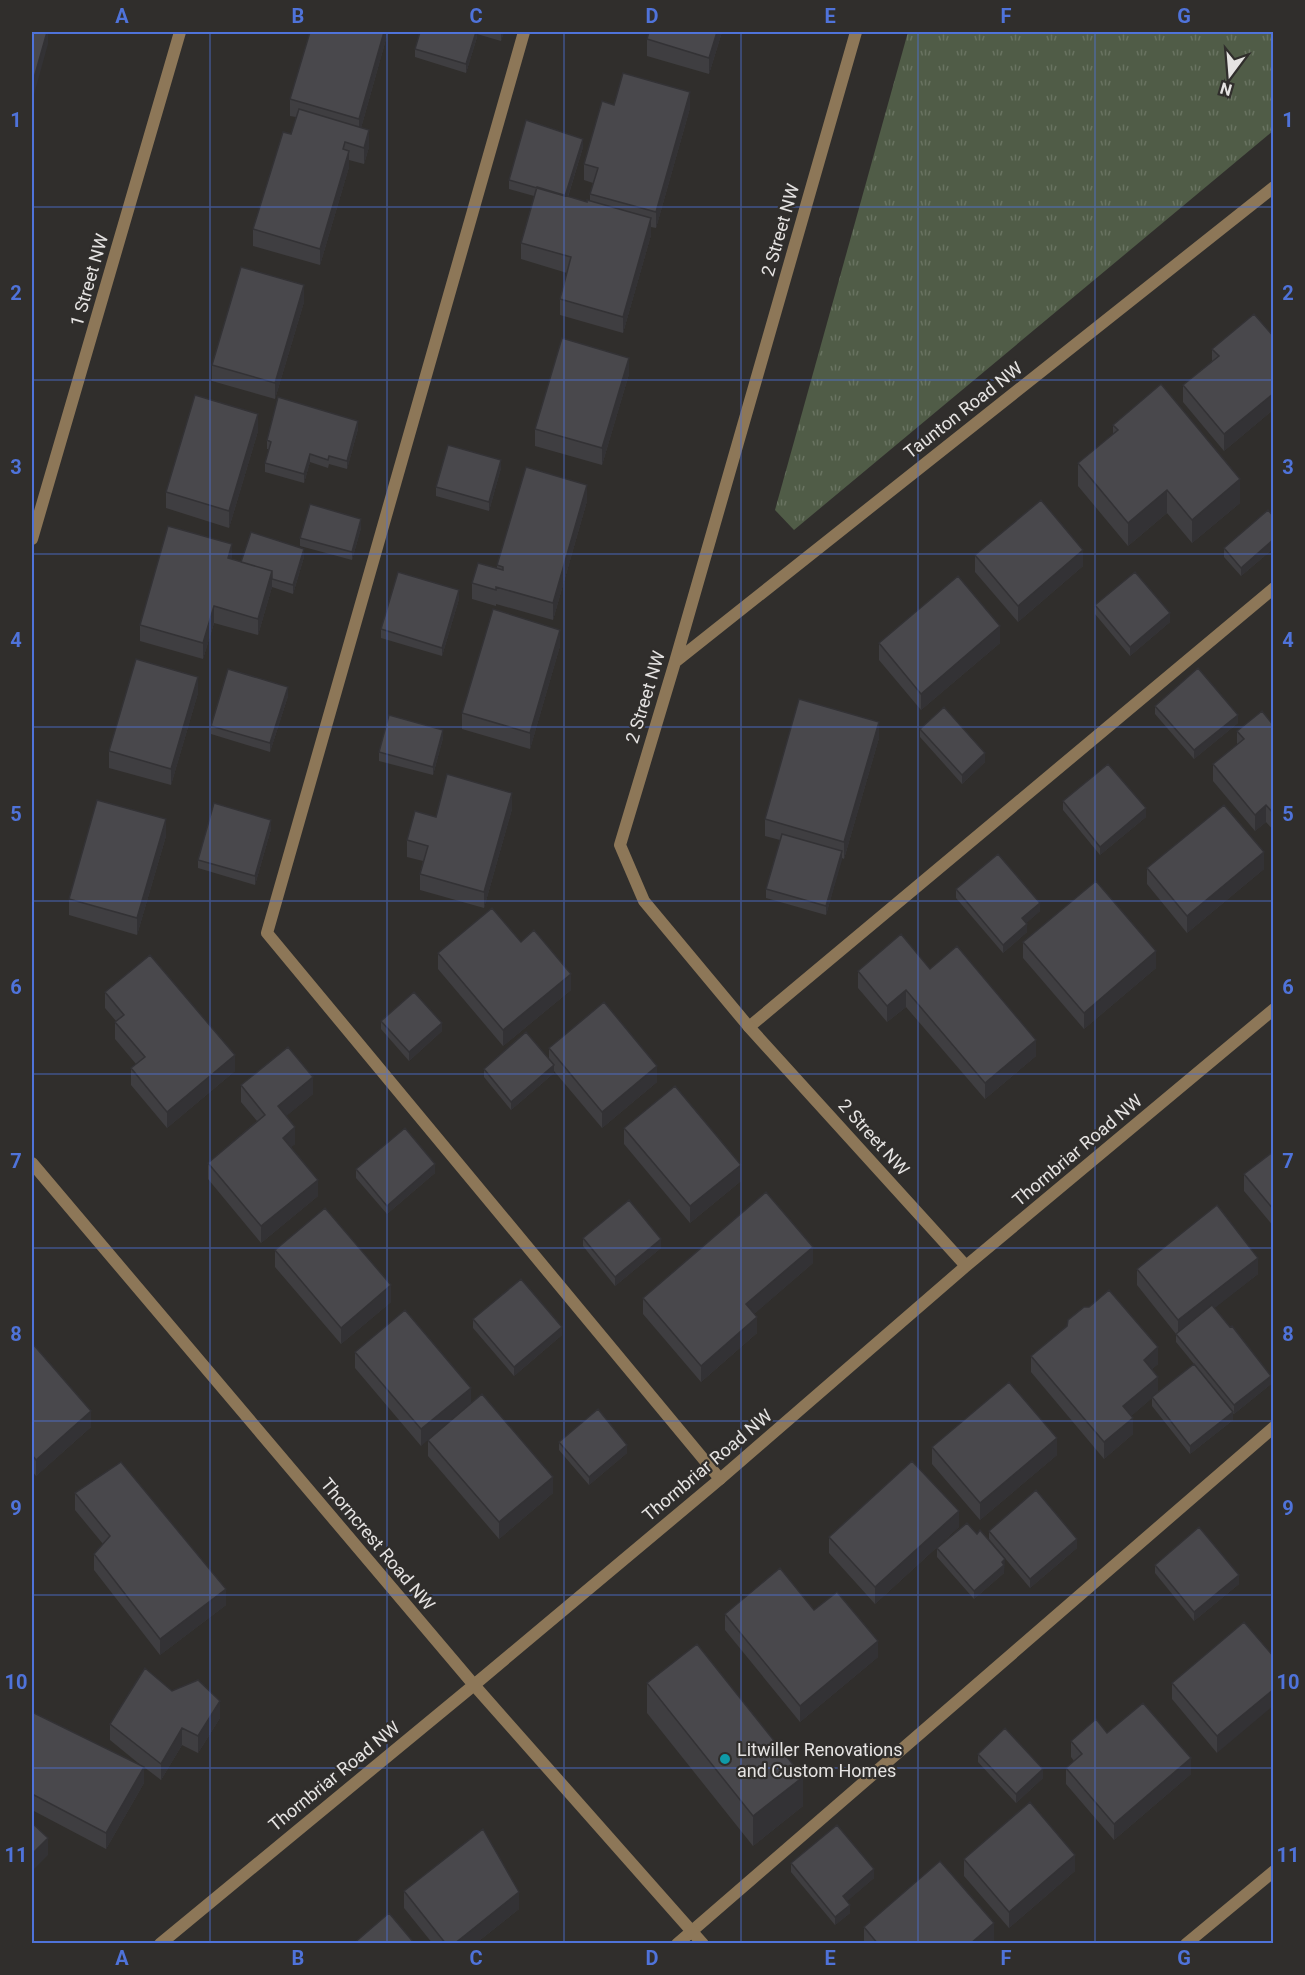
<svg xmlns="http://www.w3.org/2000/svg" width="1305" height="1975" font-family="Roboto,sans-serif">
  <defs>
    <pattern id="park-tufts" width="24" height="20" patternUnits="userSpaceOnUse" patternTransform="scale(1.5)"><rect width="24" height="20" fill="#505c47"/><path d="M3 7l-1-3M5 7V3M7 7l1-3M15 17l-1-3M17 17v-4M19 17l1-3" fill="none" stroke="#697361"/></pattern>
  </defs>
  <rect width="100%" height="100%" fill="#302e2c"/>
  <!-- park -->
  <path fill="url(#park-tufts)" d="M908 32H1273V131L794 530 775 510Z"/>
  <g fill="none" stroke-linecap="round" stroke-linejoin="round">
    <!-- service -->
    <path stroke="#8d7758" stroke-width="12" d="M524 32 267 933 720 1479
      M749 1027 1274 588
      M677 1944 1274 1427"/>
    <!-- minor -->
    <path stroke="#8d7758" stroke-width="12" d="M856 32 675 662 620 845 644 901 749 1027 966 1266
      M32 539 180 32
      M675 662 1274 187
      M32 1163 474 1685 703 1944
      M160 1944 474 1685 720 1479 966 1266 1274 1009
      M1186 1944 1274 1871"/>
  </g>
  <!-- wall -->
  <path fill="#3f3e41" d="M388 32 361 128 369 147 364 164 349 160V167L320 265 253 246V229L291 134 296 117 290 116V99Z
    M420 32H504L501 41 477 34V37L466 73 415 57V49Z
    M722 32 709 74 647 56V39Z
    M614 105 690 108 656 228 651 227V235L623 333 560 315V299L567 273 521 259V243L534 196 509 189V180L583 147 568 197 587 202 590 201V194L593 183 584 180V164Z
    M304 302 275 399 212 381V365Z
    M1274 337V409L1224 451 1183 402V385L1212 361V349Z
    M629 374 602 465 535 446V429Z
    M1113 425 1240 503 1192 543 1167 513 1128 546 1078 486V463L1113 435Z
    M358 429 347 469 329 464 328 468 310 462 304 483 265 472V463L269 449H267V440Z
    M258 431 229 528 166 508V492Z
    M501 468 489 511 436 496V487Z
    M587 501 553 620 496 604V606L472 599V583L497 568V565Z
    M1274 517V548L1241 576 1224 557V548Z
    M361 528 352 560 300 546V538Z
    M975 555 1083 566 1018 622 975 572Z
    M304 557 293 594 272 587 258 635 214 623 203 659 140 641V625L232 560 241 562Z
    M459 599 442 656 381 638V629Z
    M1095 605 1170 622 1130 656 1095 614Z
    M879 643H1000L921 710 879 660Z
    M560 646 530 749 462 729V713Z
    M198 693 171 785 109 768V751Z
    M288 696 270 752 211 734V726Z
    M1155 706 1238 723 1194 759 1155 714Z
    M1274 726V831L1266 822 1255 831 1213 781V764L1237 745V731Z
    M920 729 985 762 962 784 920 737Z
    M443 738 433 775 379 761V752Z
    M879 738 844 859 842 858 826 915 766 898V889L780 840 765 836V819Z
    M1063 801 1146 817 1100 855 1063 810Z
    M512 809 484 908 420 890V874L423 861 407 857V840L436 817Z
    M271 829 255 885 198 868V860Z
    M166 836 137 935 69 915V899Z
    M1147 868 1264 869 1187 933 1147 884Z
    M956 889 1040 911 1026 923 1027 932 1003 953 956 898Z
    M521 942 571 990 503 1046 438 969V953Z
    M1023 942 1156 968 1084 1029 1023 958Z
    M930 969 1036 1056 985 1099 906 1007 887 1022 858 988V971Z
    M105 992 235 1071 167 1128 131 1085V1068L136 1064 115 1039V1022L116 1021 105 1008Z
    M381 1021 442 1031 409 1061 381 1029Z
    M549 1048 657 1082 602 1128 554 1071V1073L511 1110 484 1077V1069L549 1059Z
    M241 1085 313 1094 286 1116 295 1144 291 1147 318 1196 261 1243 208 1179V1163L257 1121 241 1102Z
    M624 1128 741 1181 690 1223 624 1144Z
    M1274 1151V1227L1244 1191V1174Z
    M356 1169 435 1173 387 1214 356 1178Z
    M583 1238 661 1248 615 1286 583 1246Z
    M275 1250 391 1302 341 1344 275 1267Z
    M813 1263 754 1314 757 1333 701 1382 643 1314V1298Z
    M1137 1269 1258 1274 1214 1308 1271 1384 1234 1414 1233 1413V1420L1190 1454 1152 1406V1398L1131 1416 1133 1434 1104 1459 1031 1372V1356L1158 1364 1152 1369 1158 1392 1194 1364 1176 1342V1334L1137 1285Z
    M473 1319 562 1335 514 1376 473 1328Z
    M32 1343 91 1427 36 1476 32 1471Z
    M355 1352 471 1388 421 1446 355 1368Z
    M428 1440 553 1493 499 1539 428 1456Z
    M559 1442 627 1453 589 1485 559 1450Z
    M932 1447 1057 1455 980 1520 932 1464Z
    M75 1493 226 1605 160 1655 94 1570V1554L103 1544 75 1510Z
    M959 1527 875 1604 829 1553V1537Z
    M989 1531 1077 1548 1030 1588 989 1539Z
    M937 1548 1005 1568H1004V1573L974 1599 937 1557Z
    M1155 1565 1239 1584 1194 1621 1155 1573Z
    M725 1614 878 1657 800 1722 725 1630Z
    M1244 1622 1217 1753 1172 1699V1683Z
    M647 1683 803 1806 753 1846 647 1713Z
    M172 1691 220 1718 198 1753 182 1745 161 1780 144 1767V1783L106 1849 32 1810V1712L143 1767 110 1740V1724Z
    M1107 1733 1191 1774 1114 1840 1066 1784V1768L1074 1761 1071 1757V1741Z
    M978 1754 1043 1778 1016 1803 978 1762Z
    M964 1859 1075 1871 1009 1928 964 1876Z
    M791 1863 874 1878 847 1901 850 1913 835 1925 791 1872Z
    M404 1891 519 1909 475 1944H433L404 1908Z
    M864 1927 994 1940 989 1944H864Z"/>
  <!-- shaded-wall -->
  <path fill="#333235" d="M47 32H48V44L32 102V85Z
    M384 32H388L359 135V119Z
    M476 32H477V37L466 73V64Z
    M501 32H504L501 41Z
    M717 32H722L709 74V58Z
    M690 92V108L656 228V212Z
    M369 130V147L364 164V148Z
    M583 139V147L565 206V197Z
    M349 151V167L320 265V249Z
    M651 218V235L623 333V317Z
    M304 285V302L275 399V383Z
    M629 358V374L602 465V448Z
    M1274 393V409L1224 451V434Z
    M258 414V431L229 528V511Z
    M358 421V429L347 469V461Z
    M310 454V462L304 483V474Z
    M501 460V468L489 511V502Z
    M1240 479V503L1192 543V520Z
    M587 485V501L553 620V603Z
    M1167 490V513L1128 546V523Z
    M361 519V528L352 560V552Z
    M1274 539V548L1241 576V568Z
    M232 544V560L228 558Z
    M304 549V557L293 594V585Z
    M1083 550V566L1018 622V606Z
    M272 571V587L258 635V619Z
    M459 590V599L442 656V648Z
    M214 606V623L203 659V643Z
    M1170 613V622L1130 656V647Z
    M1000 626V643L921 710V694Z
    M560 630V646L530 749V733Z
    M198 677V693L171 785V769Z
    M288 687V696L270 752V743Z
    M1238 715V723L1194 759V750Z
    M879 722V738L844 859V842Z
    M443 730V738L433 775V767Z
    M985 753V762L962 784V775Z
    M512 793V809L484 908V892Z
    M1266 805V822L1255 831V815Z
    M1146 808V817L1100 855V847Z
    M166 819V836L137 935V918Z
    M271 820V829L255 885V876Z
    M842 851V860L826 915V906Z
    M1264 852V869L1187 933V916Z
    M1040 903V911L1022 927V918Z
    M1027 924V932L1003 953V945Z
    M1156 951V968L1084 1029V1013Z
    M571 974V990L503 1046V1030Z
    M906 990V1007L887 1022V1006Z
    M442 1023V1031L409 1061V1052Z
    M1036 1040V1056L985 1099V1083Z
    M235 1055V1071L167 1128V1112Z
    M554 1065V1073L511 1110V1102Z
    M657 1066V1082L602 1128V1112Z
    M313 1077V1094L278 1123V1106Z
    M295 1127V1144L283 1154V1138Z
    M435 1164V1173L387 1214V1206Z
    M741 1165V1181L690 1223V1206Z
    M318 1180V1196L261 1243V1226Z
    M661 1239V1248L615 1286V1277Z
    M813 1247V1263L746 1321V1304Z
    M1258 1258V1274L1178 1337V1320Z
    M391 1285V1302L341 1344V1328Z
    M757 1317V1333L701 1382V1366Z
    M562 1327V1335L514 1376V1367Z
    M1158 1347V1364L1144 1376V1360Z
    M1271 1376V1384L1234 1414V1405Z
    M1158 1377V1393L1123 1423V1406Z
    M471 1388V1404L421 1446V1429Z
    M91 1411V1427L36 1476V1460Z
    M1233 1412V1420L1190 1454V1446Z
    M1133 1418V1434L1104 1459V1442Z
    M1057 1438V1455L980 1520V1503Z
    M627 1445V1453L589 1485V1477Z
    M553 1477V1493L499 1539V1522Z
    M959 1511V1527L875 1604V1587Z
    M1077 1539V1548L1030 1588V1579Z
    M1005 1559 1004 1573 974 1599V1591Z
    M1239 1575V1584L1194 1621V1612Z
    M226 1589V1605L160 1655V1639Z
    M878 1641V1657L800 1722V1706Z
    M1274 1689V1705L1217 1753V1736Z
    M220 1701V1718L198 1753V1736Z
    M182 1728V1745L161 1780V1764Z
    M1191 1758V1774L1114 1840V1824Z
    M144 1767V1783L106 1849V1833Z
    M1043 1769V1778L1016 1803V1794Z
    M803 1777V1806L753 1846V1816Z
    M48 1838V1855L32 1871V1854Z
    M1075 1855V1871L1009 1928V1912Z
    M874 1869V1878L843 1905V1896Z
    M519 1892V1909L475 1944H454Z
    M850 1905V1913L835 1925V1917Z
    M994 1923V1940L989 1944H970Z"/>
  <!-- building -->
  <path fill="#49484c" stroke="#333235" stroke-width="1.5" d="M32 32H47L32 85Z
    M310 32H384L359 119 290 99Z
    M420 32H476L466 64 415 49Z
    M649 32H717L709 58 647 39Z
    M623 73 690 92 656 212 590 194 598 168 584 164 602 101 614 105Z
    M299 109 369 130 364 148 345 142 343 149 349 151 320 249 253 229 283 132 291 134Z
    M526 120 583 139 565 196 509 180Z
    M537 187 587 202V200L651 218 623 317 560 299 571 257 521 243Z
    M241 267 304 285 275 383 212 365Z
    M1254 314 1274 337V393L1224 434 1183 385 1219 356 1212 349Z
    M562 338 629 358 602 448 535 429Z
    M1161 384 1240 479 1192 520 1167 490 1128 523 1078 463 1118 430 1113 425Z
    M195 395 258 414 229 511 166 492Z
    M278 397 358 421 347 461 329 456 328 460 310 454 304 474 265 463 271 442 267 440Z
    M448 445 501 460 489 502 436 487Z
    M526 467 587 485 553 603 496 587V590L472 583 478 563 503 570V567L497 565Z
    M1041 500 1083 550 1018 606 975 555Z
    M310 504 361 519 352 552 300 538Z
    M1268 510 1274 517V539L1241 568 1224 548Z
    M168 526 232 544 228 558 272 571 258 619 214 606 203 643 140 625Z
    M251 532 304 549 293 585 272 579V571L241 562Z
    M398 572 459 590 442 648 381 629Z
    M1135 572 1170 613 1130 647 1095 605Z
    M958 576 1000 626 921 694 879 643Z
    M493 609 560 630 530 733 462 713Z
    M136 659 198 677 171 769 109 751Z
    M1198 668 1238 715 1194 750 1155 706Z
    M228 669 288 687 270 743 211 726Z
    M799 699 879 722 844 842 765 819Z
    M944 707 985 753 962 775 920 729Z
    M1262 711 1274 726V814L1266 805 1255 815 1213 764 1244 739 1237 731Z
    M389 715 443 730 433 767 379 752Z
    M1108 764 1146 808 1100 847 1063 801Z
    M447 774 512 793 484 892 420 874 428 846 407 840 415 811 436 817Z
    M97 800 166 819 137 918 69 899Z
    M214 803 271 820 255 876 198 860Z
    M1224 805 1264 852 1187 916 1147 868Z
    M782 834 842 851 826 906 766 889Z
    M998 854 1040 903 1022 918 1027 924 1003 945 956 889Z
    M1096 881 1156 951 1084 1013 1023 942Z
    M492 908 521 942 534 930 571 974 503 1030 438 953Z
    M901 934 930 969 957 946 1036 1040 985 1083 906 990 887 1006 858 971Z
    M150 955 235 1055 167 1112 131 1068 145 1057 115 1022 124 1015 105 992Z
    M414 992 442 1023 409 1052 381 1021Z
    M604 1002 657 1066 602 1112 549 1048Z
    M526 1032 554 1065 511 1102 484 1069Z
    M288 1047 313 1077 278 1106 295 1127 283 1138 318 1180 261 1226 208 1163 265 1115 241 1085Z
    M675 1086 741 1165 690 1206 624 1128Z
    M405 1128 435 1164 387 1206 356 1169Z
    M1274 1151V1210L1244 1174Z
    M766 1192 813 1247 746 1304 757 1317 701 1366 643 1298Z
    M629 1200 661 1239 615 1277 583 1238Z
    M1217 1205 1258 1258 1178 1320 1137 1269Z
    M325 1208 391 1285 341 1328 275 1250Z
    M521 1279 562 1327 514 1367 473 1319Z
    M1109 1290 1158 1347 1144 1360 1158 1377 1123 1406 1133 1418 1104 1442 1031 1356 1067 1326 1068 1320 1084 1307H1089Z
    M1212 1305 1230 1327 1232 1326 1271 1376 1234 1405 1176 1334Z
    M405 1310 471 1388 421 1429 355 1352Z
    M32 1343 91 1411 36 1460 32 1455Z
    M1194 1364 1233 1412 1190 1446 1152 1397Z
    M1009 1382 1057 1438 980 1503 932 1447Z
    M482 1394 553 1477 499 1522 428 1440Z
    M598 1409 627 1445 589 1477 559 1442Z
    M912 1461 959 1511 875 1587 829 1537Z
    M121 1462 226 1589 160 1639 94 1554 110 1536 75 1493Z
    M1036 1490 1077 1539 1030 1579 989 1531Z
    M967 1523 977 1534 980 1530 1005 1559 1002 1562 1004 1565 974 1591 937 1548Z
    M1199 1527 1239 1575 1194 1612 1155 1565Z
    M780 1568 814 1610 837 1592 878 1641 800 1706 725 1614Z
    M1244 1622 1274 1657V1689L1217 1736 1172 1683Z
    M697 1644 803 1777 753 1816 647 1683Z
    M145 1668 172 1691 198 1680 220 1701 198 1736 182 1728 161 1764 110 1724Z
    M1143 1703 1191 1758 1114 1824 1066 1768 1082 1754 1071 1741 1096 1719 1107 1733Z
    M32 1712 144 1767 106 1833 32 1794Z
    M1005 1728 1043 1769 1016 1794 978 1754Z
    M1030 1802 1075 1855 1009 1912 964 1859Z
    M32 1823 48 1838 32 1854Z
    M837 1825 874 1869 843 1896 850 1905 835 1917 791 1863Z
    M483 1829 519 1892 454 1944H446L404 1891Z
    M940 1861 994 1923 970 1944H878L864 1927Z
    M389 1913 415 1944H353Z"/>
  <!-- grid -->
  <path fill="none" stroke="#4f73da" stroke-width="1.5" stroke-opacity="0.55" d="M210 32V1944M387 32V1944M564 32V1944M741 32V1944M918 32V1944M1095 32V1944M32 207H1274M32 380H1274M32 554H1274M32 727H1274M32 901H1274M32 1074H1274M32 1248H1274M32 1421H1274M32 1595H1274M32 1768H1274"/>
  <!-- markers -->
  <circle fill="#0f9aa8" stroke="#302e2c" stroke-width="2" cx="725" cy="1759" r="6"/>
  <g text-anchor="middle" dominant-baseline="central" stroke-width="4.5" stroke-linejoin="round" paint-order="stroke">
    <!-- street labels -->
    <g font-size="18" fill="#e5e3e2" stroke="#302e2c">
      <text transform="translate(780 230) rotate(-74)">2 Street NW</text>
      <text transform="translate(89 280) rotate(-74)">1 Street NW</text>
      <text transform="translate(963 410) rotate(-38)">Taunton Road NW</text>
      <text transform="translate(645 697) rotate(-73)">2 Street NW</text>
      <text transform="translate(874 1137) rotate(48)">2 Street NW</text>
      <text transform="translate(1077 1150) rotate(-40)">Thornbriar Road NW</text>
      <text transform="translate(707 1465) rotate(-40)">Thornbriar Road NW</text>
      <text transform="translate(378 1544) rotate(50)">Thorncrest Road NW</text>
      <text transform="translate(334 1776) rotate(-39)">Thornbriar Road NW</text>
    </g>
    <!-- poi labels -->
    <g font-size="18" fill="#e5e3e2" stroke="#302e2c" text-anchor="start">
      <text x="737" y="1749">Litwiller Renovations<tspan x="737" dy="21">and Custom Homes</tspan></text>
    </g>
  </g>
  <!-- border -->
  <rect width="1305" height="1975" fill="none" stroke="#302e2c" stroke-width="66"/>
  <!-- north arrow -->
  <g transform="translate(1230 75) rotate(196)" stroke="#302e2c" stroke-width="4.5" paint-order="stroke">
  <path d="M0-4.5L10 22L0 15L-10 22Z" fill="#e5e3e2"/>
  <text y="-9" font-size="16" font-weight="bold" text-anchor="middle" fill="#e5e3e2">N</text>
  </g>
  <rect x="33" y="33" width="1239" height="1909" fill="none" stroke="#4f73da" stroke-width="2"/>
  <g font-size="20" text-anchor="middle" font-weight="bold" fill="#4f73da">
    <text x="122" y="23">A</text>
    <text x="298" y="23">B</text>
    <text x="476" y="23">C</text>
    <text x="652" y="23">D</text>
    <text x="830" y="23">E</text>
    <text x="1006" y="23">F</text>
    <text x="1184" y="23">G</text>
    <text x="16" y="127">1</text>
    <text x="1288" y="127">1</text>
    <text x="16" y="300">2</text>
    <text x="1288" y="300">2</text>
    <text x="16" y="474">3</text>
    <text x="1288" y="474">3</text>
    <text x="16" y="647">4</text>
    <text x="1288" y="647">4</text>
    <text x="16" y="821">5</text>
    <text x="1288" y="821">5</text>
    <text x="16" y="994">6</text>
    <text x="1288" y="994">6</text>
    <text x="16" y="1168">7</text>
    <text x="1288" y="1168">7</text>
    <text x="16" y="1341">8</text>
    <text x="1288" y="1341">8</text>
    <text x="16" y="1515">9</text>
    <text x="1288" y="1515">9</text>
    <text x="16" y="1689">10</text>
    <text x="1288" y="1689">10</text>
    <text x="16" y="1862">11</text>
    <text x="1288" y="1862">11</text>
    <text x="122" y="1965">A</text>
    <text x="298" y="1965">B</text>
    <text x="476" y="1965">C</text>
    <text x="652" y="1965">D</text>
    <text x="830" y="1965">E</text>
    <text x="1006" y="1965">F</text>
    <text x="1184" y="1965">G</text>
  </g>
</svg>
